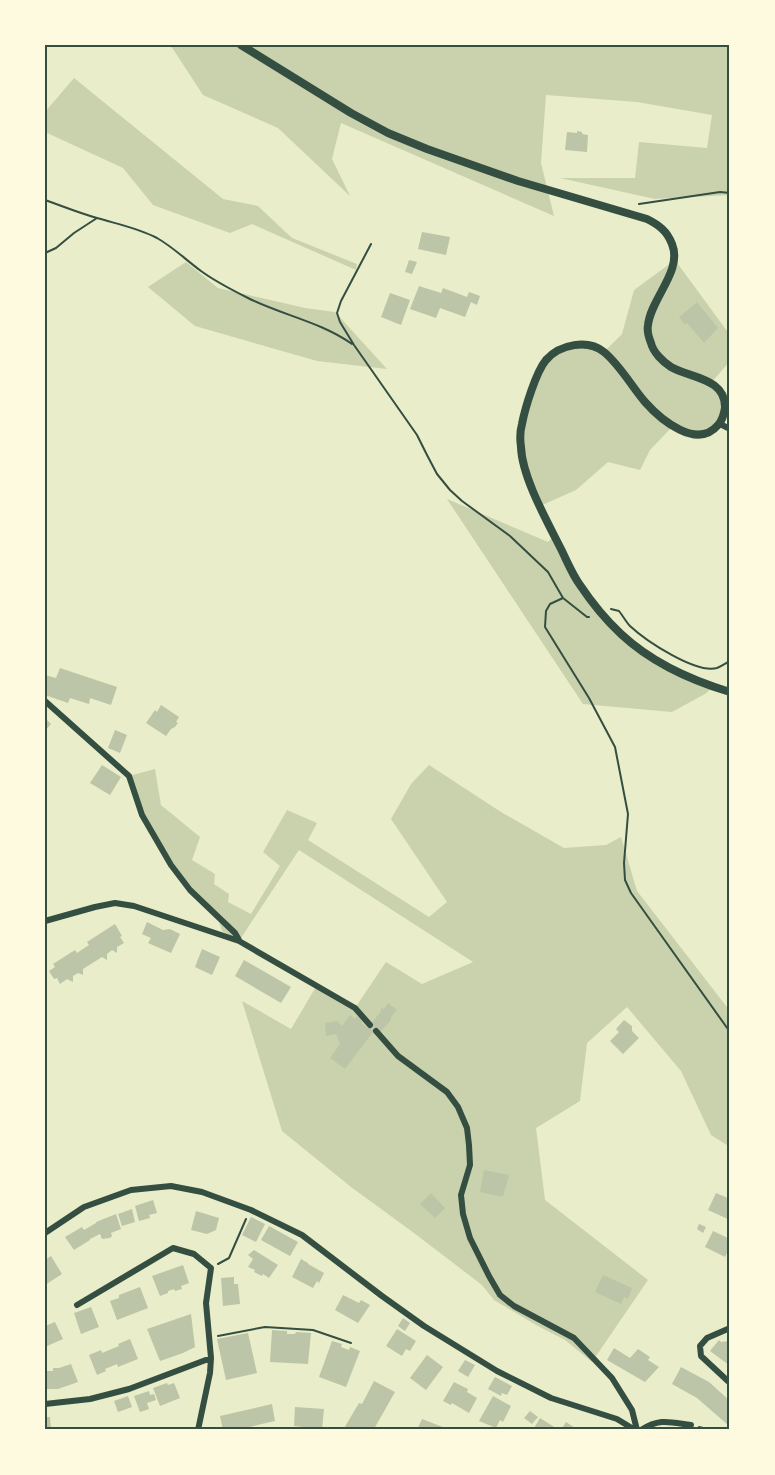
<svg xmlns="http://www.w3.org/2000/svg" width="775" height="1475" font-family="'Exo 2',sans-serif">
  <rect width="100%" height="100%" fill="#e9edc9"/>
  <!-- green -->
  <path fill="#cad2ad" d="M169 45H730V195L655 199 560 178H635L639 142 707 148 712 115 637 102 546 95 541 163 554 216 341 123 332 159 350 196 278 128 203 95 173 49Z
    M74 78 223 199 258 206 292 238 357 264 356 270 252 224 230 233 153 205 123 168 45 132V112Z
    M675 260 730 335V361L711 383 725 404 720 424 700 435 673 426 650 450 640 470 608 462 576 490 540 506 524 469 521 425 546 359 572 345 604 352 622 334 634 290Z
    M186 262 218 288 305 308 335 312 387 369 317 361 195 326 148 287Z
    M447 499 548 542 554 536 578 583 641 651 713 687 705 694 672 712 583 704Z
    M429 765 501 812 564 848 606 845 621 837 637 891 730 1011V1147L711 1135 681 1071 627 1007 587 1043 580 1101 536 1128 545 1200 648 1280 592 1362 565 1340 536 1325 494 1300 482 1285 414 1233 351 1187 282 1131 242 1001 291 1029 317 985 355 1008 386 962 422 984 473 962 299 850 239 941 222 931 217 915 190 890 142 815 129 776 155 769 161 805 200 837 192 860 215 874 214 884 229 894 228 902 251 914 280 866 263 852 287 810 317 823 308 840 429 917 447 902 391 819 411 784Z"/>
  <!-- building -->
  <path fill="#bcc5a7" d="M577 131 582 132V134L588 135 587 152 565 150 567 132 577 133Z
    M422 232 450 237 446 255 418 249Z
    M409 260 417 262 412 274 405 272Z
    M419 286 441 293 443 288 467 297 469 292 480 296 477 305 471 302 465 317 440 308 436 318 410 309Z
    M390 293 410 300 401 325 381 317Z
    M697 302 718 328 704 343 687 323 685 325 679 317Z
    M60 668 117 687 111 705 90 698 89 704 70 698 68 703 45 695V675L56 678Z
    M161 705 179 717 176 722 178 723 175 727 171 729 166 736 146 723 155 710 157 712Z
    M45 718 51 724 45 731Z
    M115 730 127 735 120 753 108 748Z
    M102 765 121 777 110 795 90 783Z
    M147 922 163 930 170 929 180 934 171 953 148 943 151 938 142 934Z
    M115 924 122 936 120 937 124 943 117 947V953L112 950 107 954V960L102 957 83 969V975L78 973 73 976V982L67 979 60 984 57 978 54 979 49 971 55 967 53 964 75 950 77 953 89 945 87 942Z
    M202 949 220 957 212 975 195 967Z
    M244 960 291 987 281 1003 235 976Z
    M388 1003 397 1010 391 1017V1020L381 1031 373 1032 345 1069 330 1058 340 1044 336 1034 326 1036 325 1023 337 1021 342 1026 350 1015 355 1019 357 1016 362 1021 361 1023 368 1028 381 1011V1008L384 1009Z
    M624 1020 632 1026V1031L639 1038 623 1054 610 1041 619 1032 616 1029Z
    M484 1170 509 1175 503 1197 480 1192Z
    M431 1193 445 1208 435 1218 420 1204Z
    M716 1193 730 1199V1220L708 1210Z
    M153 1200 157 1213 149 1215 150 1218 139 1221 135 1206Z
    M132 1209 135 1222 122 1226 118 1214Z
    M196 1211 219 1218 216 1230 207 1234 191 1230Z
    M116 1214 121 1229 111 1233 112 1236 110 1238 102 1239 100 1234 90 1239V1240L74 1250 65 1237 82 1227 84 1230 96 1223V1222Z
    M251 1217 265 1224 256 1242 242 1235Z
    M699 1224 706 1227 703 1233 697 1229Z
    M269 1226 298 1242 290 1256 261 1240Z
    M713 1231 730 1239V1247L725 1257 705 1247Z
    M254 1250 278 1265 269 1278 263 1274 262 1276 254 1272 255 1270 248 1267 253 1259 248 1255Z
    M51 1256 62 1274 45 1285V1260Z
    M301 1259 308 1263V1264L324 1273 319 1283 317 1281 313 1288 292 1277Z
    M183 1265 189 1283 181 1286 182 1289 175 1291 174 1289 168 1291V1293L160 1296 152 1276Z
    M603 1275 632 1288 628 1299 624 1297 621 1304 595 1292Z
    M234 1277V1284H238L240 1304 223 1306 221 1278Z
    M140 1287 148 1308 117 1320 110 1301 119 1298V1295Z
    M343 1295 359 1303 361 1300 370 1305 358 1323 335 1310Z
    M91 1307 99 1327 81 1334 74 1313Z
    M191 1314 195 1347 183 1353 160 1361 147 1329Z
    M403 1318 410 1323 405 1331 398 1326Z
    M55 1322 63 1339 45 1347V1331H46L45 1326Z
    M397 1329 416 1341 410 1351 406 1349 402 1356 386 1346Z
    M272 1330 287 1331V1334H295L296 1332 311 1333 308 1364 270 1362Z
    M248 1333 257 1373 226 1380 217 1339Z
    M130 1339 138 1359 118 1367 117 1364 105 1369 106 1371 97 1375 89 1355 101 1350 102 1353 119 1346 118 1344Z
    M719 1340 721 1342 730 1341 729 1365 710 1351Z
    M332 1341 342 1344 341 1347 349 1350 350 1347 360 1351 346 1387 319 1377Z
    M614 1348 630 1358 638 1349 650 1357 648 1360 659 1367 645 1382 607 1360Z
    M427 1355 443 1367 426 1390 410 1378Z
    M465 1360 475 1365 468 1377 458 1371Z
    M71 1364 78 1382 58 1389H45V1371H53V1368H59Z
    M681 1367 709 1382 730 1401V1424L728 1425 697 1398 672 1384Z
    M495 1377 512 1386 507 1395 502 1393 501 1396 488 1389Z
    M374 1381 395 1392 374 1429 371 1427 369 1430H343L359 1403 362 1404Z
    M454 1382 468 1389 467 1392 477 1398 469 1413 452 1403 451 1405 443 1401Z
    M167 1383 168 1385 174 1383 180 1398 160 1406 153 1388Z
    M149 1391 150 1395 154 1394 156 1400 147 1403 149 1409 140 1412 134 1396Z
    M128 1396 132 1407 118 1412 114 1401Z
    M493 1396 511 1406 503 1422 500 1420 496 1428 479 1421Z
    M272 1404 275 1421 236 1430H223L220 1416Z
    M295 1407 324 1409 322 1429 294 1426Z
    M530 1411 538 1417 532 1424 524 1418Z
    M45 1417H50L51 1430H45Z
    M540 1418 559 1430H533Z
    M422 1419 450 1430H417Z
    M566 1422 578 1430H561Z"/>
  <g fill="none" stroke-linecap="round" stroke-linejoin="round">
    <!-- path -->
    <path stroke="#344e41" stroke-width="2" d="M45 200C62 206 79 213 97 218 117 224 138 228 157 238 173 247 186 260 201 271 216 282 232 290 248 298 282 315 321 322 352 344
      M639 204 720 192 730 193
      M371 244 341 301 337 313 340 322 354 345 417 435 427 455 437 474 450 490 462 501 510 536 548 572 563 598 587 617H589
      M45 253 56 248 74 233 97 218
      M563 598 550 604 546 611 545 627 589 698 615 747 628 814 624 863 625 880 631 893 730 1032
      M611 609 619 611C623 616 626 622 630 626 646 641 696 674 717 668 722 666 726 663 730 661
      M218 1264 229 1258 246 1219
      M218 1336 265 1327 313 1330 351 1343
      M699 1427 711 1430"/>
    <!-- minor -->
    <path stroke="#344e41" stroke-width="6" d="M720 424 730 429
      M45 701 129 776 142 815 171 865 190 890 235 933 239 940
      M45 921 95 907 115 903 134 906 239 941 355 1008 370 1025
      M376 1031 398 1056 447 1092 458 1107 467 1128 469 1145 470 1165 461 1195 463 1214 470 1238 489 1276 500 1295 514 1306 574 1338 612 1378 632 1410 637 1430
      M45 1233 84 1207 131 1190 171 1186 202 1192 251 1210 302 1235 382 1296 424 1326 497 1371 551 1398 617 1419 635 1430
      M77 1305 173 1248 194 1254 211 1268 206 1303 211 1358 210 1373 198 1430
      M730 1328 707 1338 700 1346 701 1356 730 1383
      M45 1404 90 1399 129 1389 211 1358
      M641 1430C660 1418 669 1422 691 1425"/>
    <!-- tertiary -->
    <path stroke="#344e41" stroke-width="8" d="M241 45 351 113 388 133 427 149 518 181 647 219C659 225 667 231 672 244 683 271 651 298 648 325 647 330 649 338 651 343 653 352 663 362 671 367 690 378 726 378 725 408 724 414 722 421 718 425 697 450 661 420 645 402 632 387 620 365 604 352 588 339 560 344 546 360 536 372 525 408 522 424 520 431 520 440 521 447 522 477 547 521 561 549 567 561 572 574 580 585 592 603 606 620 621 634 652 663 690 680 730 692"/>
  </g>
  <!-- border -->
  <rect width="775" height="1475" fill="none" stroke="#fefae0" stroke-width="93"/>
  <rect x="46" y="46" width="682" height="1382" fill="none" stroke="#344e41" stroke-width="2"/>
</svg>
